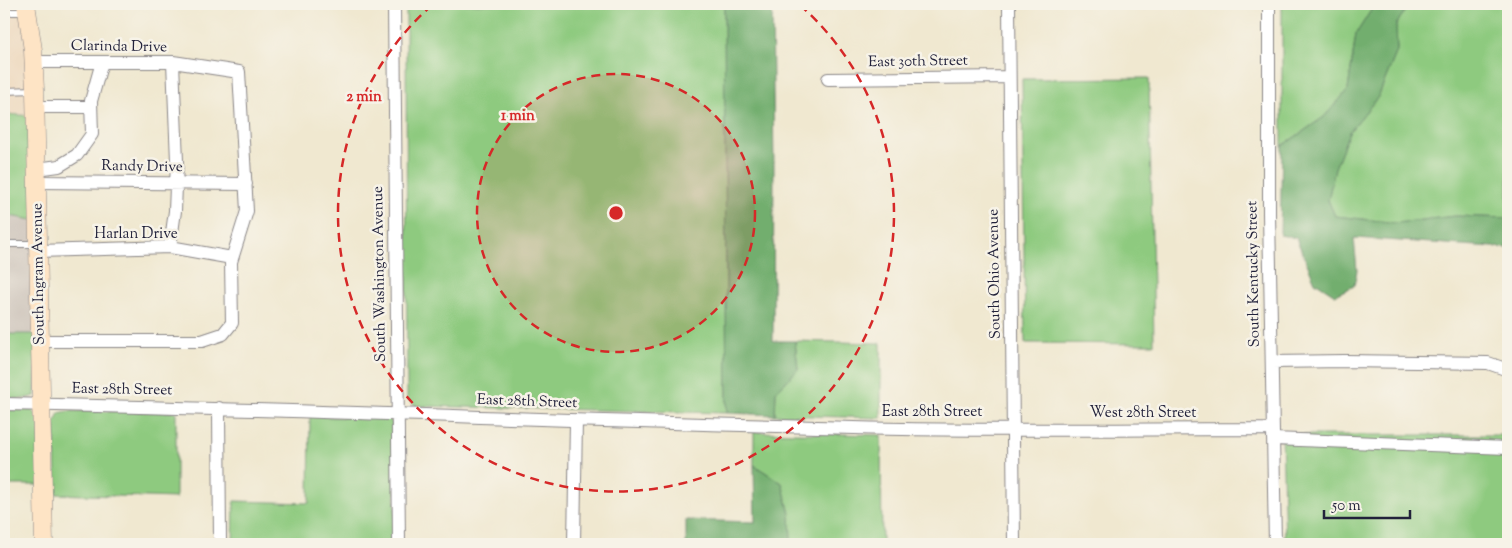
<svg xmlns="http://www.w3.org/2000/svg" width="1512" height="548" font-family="'Sorts Mill Goudy',serif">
  <rect width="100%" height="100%" fill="#f7f3e8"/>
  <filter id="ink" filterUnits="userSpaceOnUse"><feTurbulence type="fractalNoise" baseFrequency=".02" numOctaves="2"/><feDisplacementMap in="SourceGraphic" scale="10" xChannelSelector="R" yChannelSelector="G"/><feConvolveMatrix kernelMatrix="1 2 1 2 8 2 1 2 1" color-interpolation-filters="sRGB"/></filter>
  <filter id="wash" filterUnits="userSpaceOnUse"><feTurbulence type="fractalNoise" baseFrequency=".0096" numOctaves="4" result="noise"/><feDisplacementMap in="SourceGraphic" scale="20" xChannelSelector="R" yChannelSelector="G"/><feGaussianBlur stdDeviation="1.12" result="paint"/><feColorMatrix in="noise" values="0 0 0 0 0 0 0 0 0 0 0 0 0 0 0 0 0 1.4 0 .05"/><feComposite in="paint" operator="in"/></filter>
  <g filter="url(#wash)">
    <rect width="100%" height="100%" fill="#f0e8d0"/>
    <!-- built -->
    <path fill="#edd7bb" d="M4 4H23L35 116 4 113Z"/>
    <!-- industrial -->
    <path fill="#ccc2b9" d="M4 215 38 221 37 334H4Z"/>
    <!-- green -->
    <path fill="#8eca7f" stroke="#58765d" d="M406 4H724L727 413 416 406 407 399Z
      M1282 4H1375L1356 34 1348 90 1324 117 1282 146Z
      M1409 4H1508V218L1455 216 1397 223 1335 216 1328 200 1335 168 1349 132 1378 97 1397 51 1396 25Z
      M1149 78 1154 344 1025 343 1022 79Z
      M4 114 35 116 38 221 4 215Z
      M4 334H37L35 396 23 399 4 398Z
      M795 341 881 343V418L775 415 776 392 798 369Z
      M4 410H32L40 418V485H4Z
      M68 411 176 412V498L56 494 55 422 59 413Z
      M310 416 390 419 394 427 396 544H233L234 501 309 503Z
      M754 432 881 435 882 544H791L790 514 782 483 754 465Z
      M1282 435H1508V544H1285Z"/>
    <!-- forest -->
    <path fill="#72ae6e" stroke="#4a6854" d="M724 4H772L774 167 773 341H795L798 369 776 392 775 415 727 413Z
      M1375 4H1409L1396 25 1397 51 1378 97 1349 132 1335 168 1328 200 1335 216 1397 223 1455 216 1508 218V248L1354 238 1357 270 1354 286 1335 295 1315 282 1296 238 1280 235 1282 146 1324 117 1348 90 1356 34Z
      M754 465 782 483 790 514 791 544H686V520L755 522Z"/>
  </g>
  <g filter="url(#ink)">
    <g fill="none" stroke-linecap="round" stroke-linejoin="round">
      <defs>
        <path id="service" d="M4 12H25
          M4 91 34 90
          M4 244H38"/>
        <path id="minor" d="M394 4 399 544
          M1009 4 1014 544
          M1269 4V213L1275 544
          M34 62H173L239 72 247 211 231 262 232 323 223 334 202 341H40
          M828 79 1009 77
          M36 107H91
          M37 169 59 166 77 155 92 134 91 101 102 62
          M38 182 246 184
          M170 247 175 211 177 161 173 62
          M39 251 170 247 232 258
          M1272 362 1345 361 1488 363 1508 370
          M4 404C304 409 603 423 903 429 1026 431 1150 429 1273 429
          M219 408 220 544
          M1273 439 1508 448
          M574 544 576 420"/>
        <path id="secondary" d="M26 4 33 50 35 90 44 544"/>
      </defs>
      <!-- service casing -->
      <use href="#service" stroke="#898586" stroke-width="8"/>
      <!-- minor casing -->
      <use href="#minor" stroke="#898586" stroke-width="14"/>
      <!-- secondary casing -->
      <use href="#secondary" stroke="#898586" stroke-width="19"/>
      <!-- service -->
      <use href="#service" stroke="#fff" stroke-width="6"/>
      <!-- minor -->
      <use href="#minor" stroke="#fff" stroke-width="12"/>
      <!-- secondary -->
      <use href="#secondary" stroke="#fee4c5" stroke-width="18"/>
    </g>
  </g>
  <!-- distance rings -->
  <circle cx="616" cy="213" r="139" fill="#d62828" fill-opacity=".12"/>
  <g fill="none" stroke="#d62828" stroke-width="2.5" stroke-dasharray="9 6">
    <circle cx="616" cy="213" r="139"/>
    <path d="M800 5A278 278 0 1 1 432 5"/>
  </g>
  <g text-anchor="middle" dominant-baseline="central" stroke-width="5" stroke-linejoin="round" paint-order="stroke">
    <!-- street labels -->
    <g font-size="15" fill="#22223b" stroke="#f7f3e8">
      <text transform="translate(119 47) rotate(1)">Clarinda Drive</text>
      <text transform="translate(918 62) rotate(-1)">East 30th Street</text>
      <text transform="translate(142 167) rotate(1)">Randy Drive</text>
      <text x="136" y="234">Harlan Drive</text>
      <text transform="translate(39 274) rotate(-91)">South Ingram Avenue</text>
      <text transform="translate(380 274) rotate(-91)">South Washington Avenue</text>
      <text transform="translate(995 274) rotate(-91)">South Ohio Avenue</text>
      <text transform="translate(1254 274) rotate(-91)">South Kentucky Street</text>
      <text transform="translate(122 390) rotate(1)">East 28th Street</text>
      <text transform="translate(527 402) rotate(2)">East 28th Street</text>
      <text x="932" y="412">East 28th Street</text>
      <text x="1143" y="413">West 28th Street</text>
    </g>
  </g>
  <circle cx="616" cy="213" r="8" fill="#d62828" stroke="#f7f3e8" stroke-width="2.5"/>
  <g font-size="15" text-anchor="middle" font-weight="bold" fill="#d62828" stroke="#f7f3e8" stroke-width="5" stroke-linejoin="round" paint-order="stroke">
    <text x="364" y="101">2 min</text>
    <text x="518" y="120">1 min</text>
  </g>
  <!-- margin -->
  <rect width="1512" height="548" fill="none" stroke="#f7f3e8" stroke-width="20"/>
  <!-- scale -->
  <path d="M1324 510v8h86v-8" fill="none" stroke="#22223b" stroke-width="2.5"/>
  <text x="1332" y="510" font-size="15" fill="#22223b" stroke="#f7f3e8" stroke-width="4" paint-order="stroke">50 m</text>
</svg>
